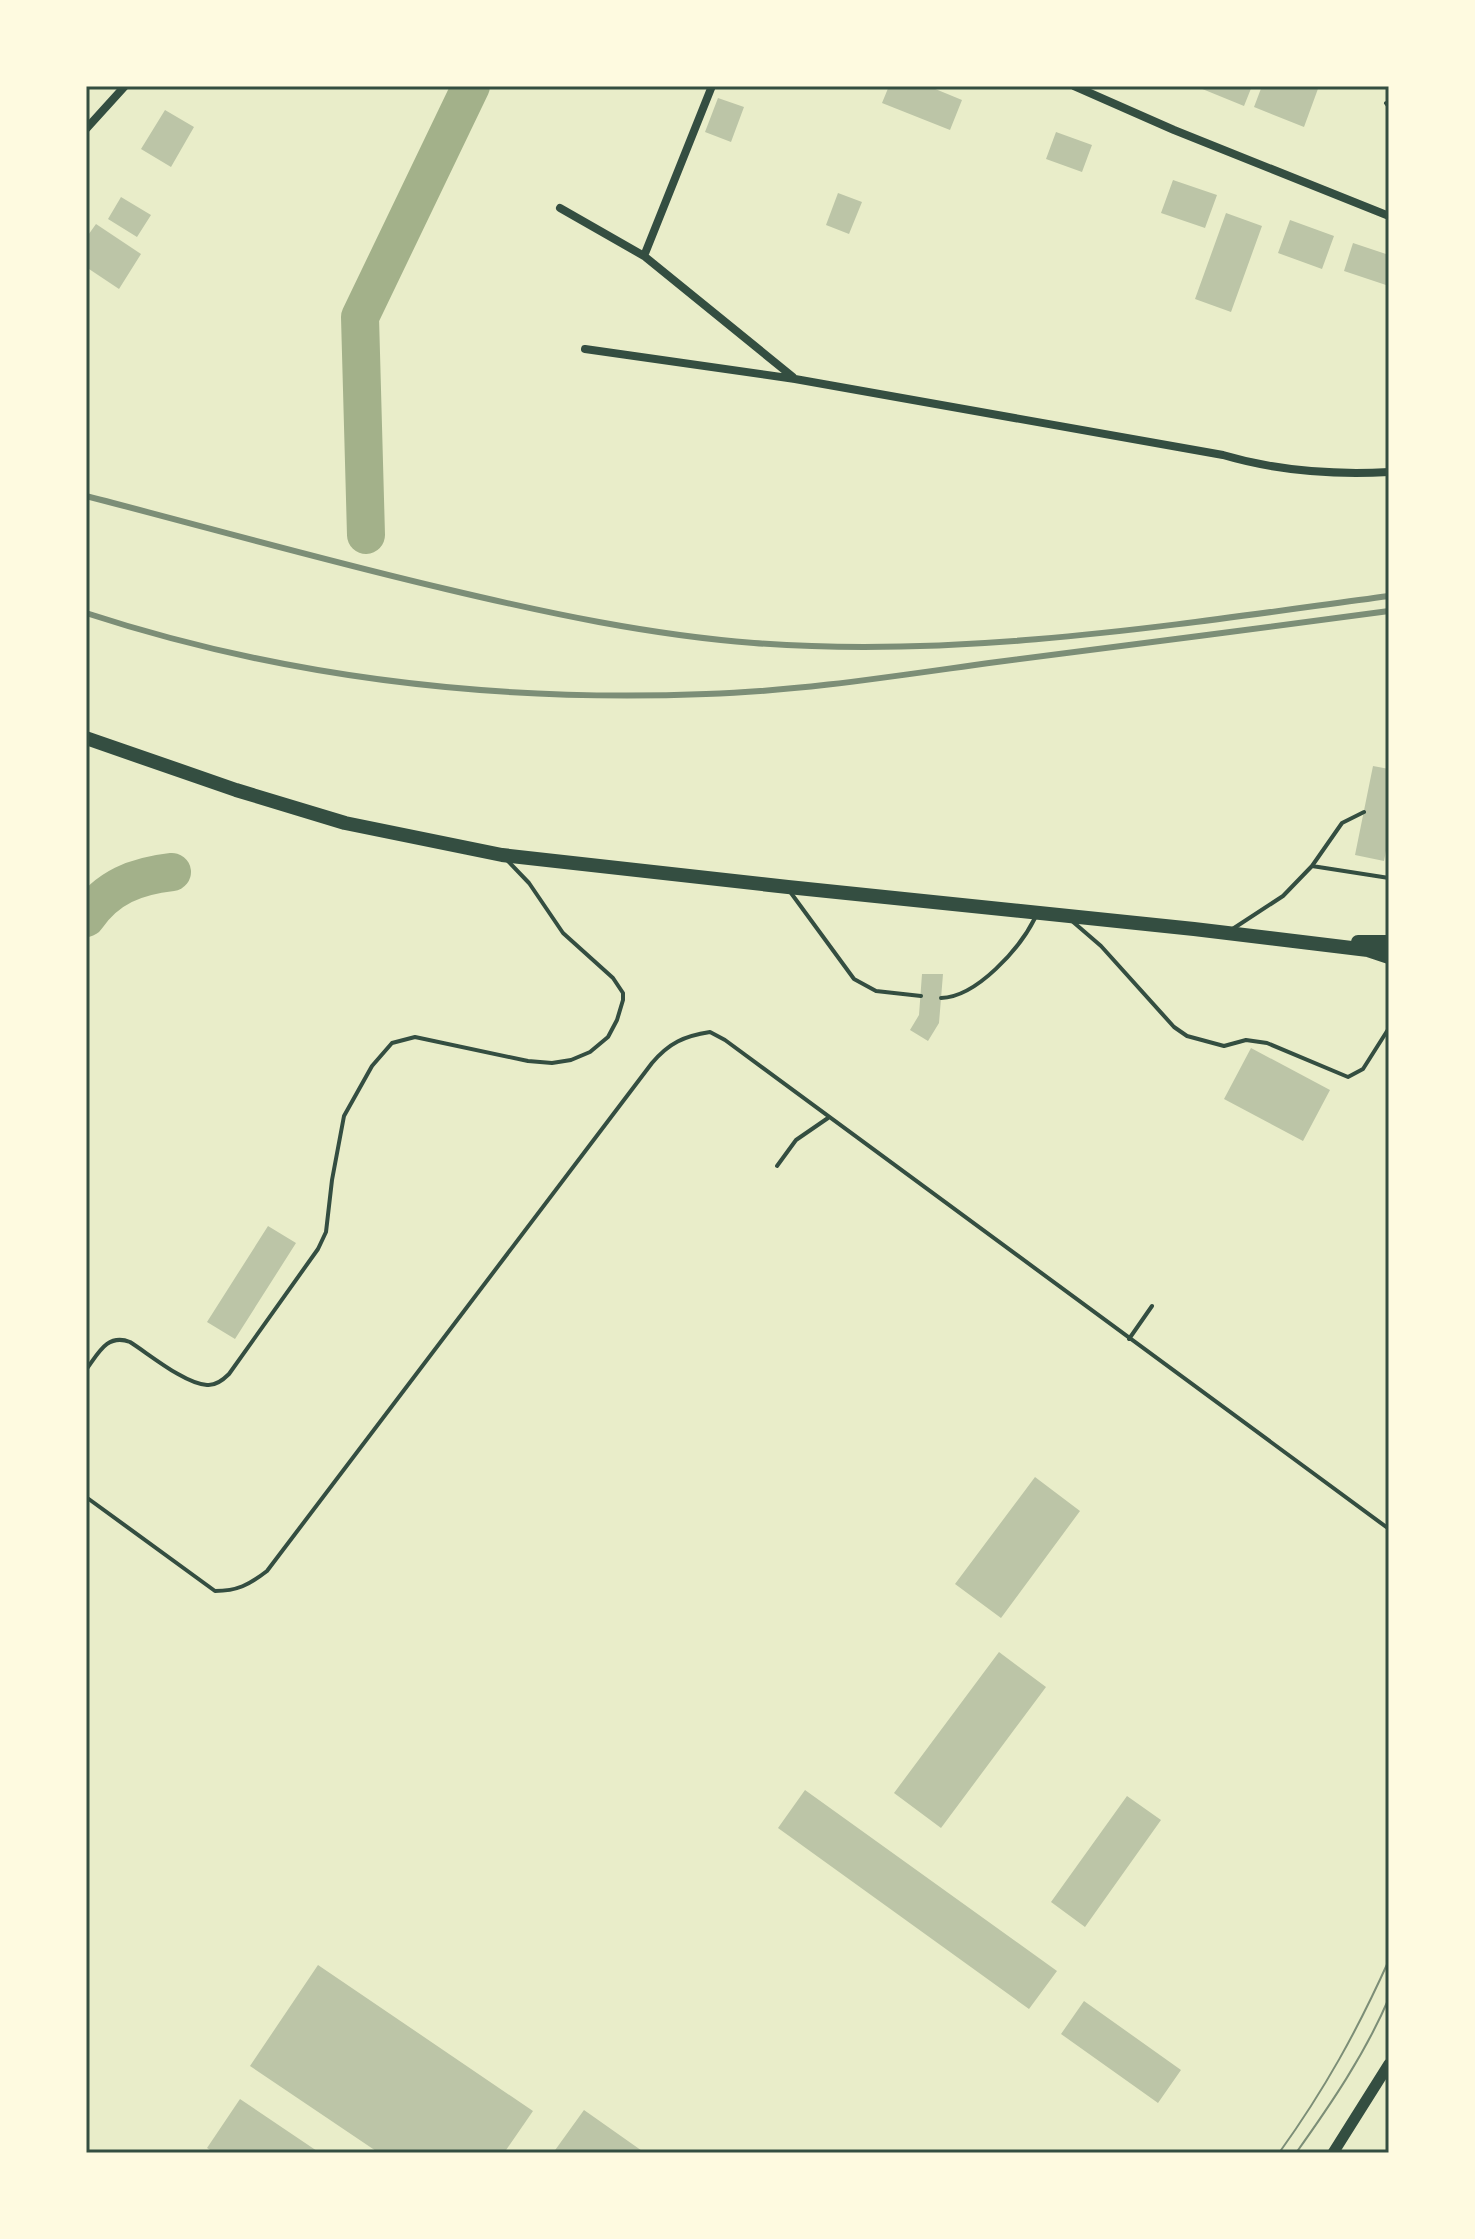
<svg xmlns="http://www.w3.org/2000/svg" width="1475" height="2239" font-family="'Fira Sans Condensed',sans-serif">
  <rect width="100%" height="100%" fill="#e9edc9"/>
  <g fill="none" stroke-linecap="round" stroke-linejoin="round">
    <!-- river -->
    <path stroke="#a3b18a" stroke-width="38" d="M366 535 360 317 471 86
      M86 918C107 887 136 876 172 872"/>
  </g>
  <!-- building -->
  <path fill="#bcc5a7" d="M889 86H928L962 100 950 130 882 103Z
    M1195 86H1252L1244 106Z
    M1262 86H1319L1304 127 1254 107Z
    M718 98 744 107 731 142 705 132Z
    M165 110 194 127 171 167 141 149Z
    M1056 132 1092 145 1082 172 1046 159Z
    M1173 180 1217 195 1205 228 1161 213Z
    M838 193 862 202 849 234 826 225Z
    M121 197 151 215 137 237 108 219Z
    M1226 213 1262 226 1231 312 1195 299Z
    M1290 220 1334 236 1322 269 1278 253Z
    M96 224 141 254 119 289 86 267V238Z
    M1353 243 1389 255V286L1344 271Z
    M1373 766 1389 769V835L1384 861 1355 855Z
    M922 974H943L939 1023 928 1041 910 1030 919 1015Z
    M1251 1048 1330 1090 1303 1141 1224 1099Z
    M268 1226 296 1243 235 1339 207 1322Z
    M1035 1477 1080 1511 1001 1618 955 1584Z
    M999 1652 1046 1687 941 1828 894 1793Z
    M805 1790 1057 1971 1029 2009 778 1828Z
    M1127 1796 1161 1820 1085 1927 1051 1902Z
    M318 1965 533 2111 504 2153H379L250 2066Z
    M1084 2001 1181 2070 1158 2103 1061 2034Z
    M240 2099 320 2153H215L207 2148Z
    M584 2110 645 2153H553Z"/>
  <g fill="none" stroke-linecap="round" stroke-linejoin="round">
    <!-- service -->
    <path stroke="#344e41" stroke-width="4" d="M1386 103 1389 107
      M1312 866 1342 823 1364 812
      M791 893 854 979 876 991 921 996
      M1072 921 1101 946 1174 1027 1187 1036 1224 1046 1246 1040 1267 1043 1348 1077 1363 1069 1389 1028
      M1231 930 1283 896 1312 866 1389 878
      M941 998C977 997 1020 948 1035 918
      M777 1166 796 1140 828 1118
      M1129 1339 1152 1306
      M86 1370C98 1354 107 1333 130 1342 149 1354 185 1384 207 1385 216 1386 223 1380 229 1374L318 1249 326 1232 332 1180 344 1116 372 1066 392 1043 415 1037 528 1061 552 1063 571 1060 590 1052 608 1037 617 1020 623 1000V993L613 978 563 933 529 883 506 859
      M86 1497 215 1591C237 1591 249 1585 267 1571L652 1063C669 1043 684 1036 710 1032L725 1040 1389 1529"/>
    <!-- minor -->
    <path stroke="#344e41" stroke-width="8" d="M712 86 644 256 793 377
      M1074 86 1174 130 1389 216
      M86 129 125 86
      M560 208 644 256
      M585 349 795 379 1223 455C1277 471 1332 475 1389 472"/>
    <!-- tertiary -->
    <path stroke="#344e41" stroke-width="11" d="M1333 2153 1389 2064"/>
    <!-- primary -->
    <path stroke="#344e41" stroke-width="14" d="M86 738 236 790 345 823 502 855 788 887 1194 929 1368 950 1389 957
      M1358 942H1389"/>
    <!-- tram -->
    <path stroke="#7c8e77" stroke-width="2" d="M1279 2153C1325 2089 1357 2031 1389 1960
      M1296 2153C1331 2104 1365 2054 1389 1998"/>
    <!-- rail -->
    <path stroke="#7c8e77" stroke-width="6" d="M86 496C206 527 326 561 446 589 547 613 650 635 754 643 966 659 1179 624 1389 596
      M86 613C285 678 497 702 706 694 800 691 895 676 989 663 1122 646 1256 629 1389 611"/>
  </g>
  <!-- border -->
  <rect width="1475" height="2239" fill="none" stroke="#fefae0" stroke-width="176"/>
  <rect x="88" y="88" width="1299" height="2063" fill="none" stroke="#344e41" stroke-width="3"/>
</svg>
